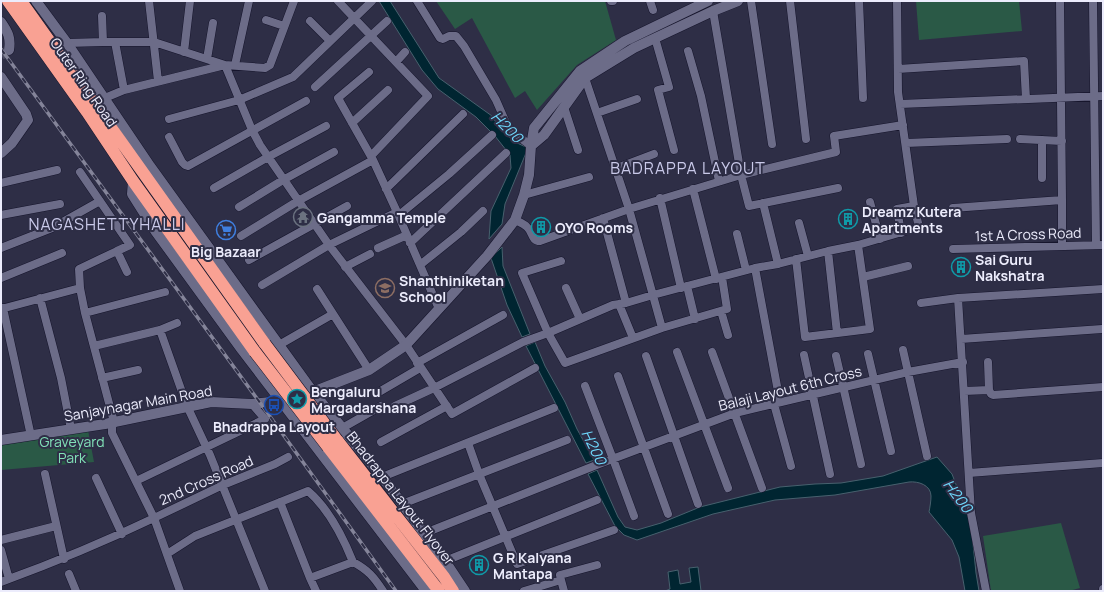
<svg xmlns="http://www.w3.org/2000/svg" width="1104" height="592" font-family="Manrope,sans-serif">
  <rect width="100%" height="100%" fill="#2e2e46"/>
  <!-- green -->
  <path fill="#2a5946" d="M436 1H593L594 2 605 1 616 40 577 65 537 110 525 91 515 98 472 18 455 29Z
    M916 1H1019L1022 31 919 40Z
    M88 430 94 462 1 470V445Z
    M1061 523 1080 588 1069 591H991L983 536Z"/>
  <!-- water -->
  <path fill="#002531" stroke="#47616e" d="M379 1H390L439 78 492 116 500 129 515 142 528 148 505 204 502 224 489 239 491 211 511 168 510 155 495 136 476 117 438 89 422 70Z
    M502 247 503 266 530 334 522 337 507 305 491 258Z
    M535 342 545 366 565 402 577 429 594 460 586 463 526 346Z
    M937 457 952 474 971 524 976 573 979 591H965L959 557 952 540 929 512C930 507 931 501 931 496 931 485 918 481 909 482L835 495 775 500 713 514 637 540 624 535 615 526 588 474 597 470 618 517 625 527 637 530 661 523 700 507 780 487 815 484 841 483 883 476Z
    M698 567 701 591H665L670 589 668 572 678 570 680 584 691 582 689 568Z"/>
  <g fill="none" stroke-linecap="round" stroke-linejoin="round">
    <!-- secondary-tunnel -->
    <path stroke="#4a4a61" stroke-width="10" stroke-dasharray="10 5" stroke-linecap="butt" d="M1 55 9 50"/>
    <defs>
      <path id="street" d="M149 1 158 81
        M338 1 428 96 371 156
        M417 1 440 38 443 39 449 36H456L464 46 496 100 507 125 513 132 531 146
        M611 1H613
        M650 1 653 10
        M751 1 772 144
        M790 1 806 139
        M859 1 863 98
        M1060 1 1062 200V246
        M1093 1 1096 245
        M713 11 741 175 749 206 838 188
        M102 16 103 42
        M266 20 284 26
        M310 21 330 41
        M655 38 669 87 658 90 674 150
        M115 42 124 90
        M67 43 103 42H154L225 65 265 68 270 65 294 1
        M688 51 701 96 719 181
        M184 52 190 1
        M207 59 213 23
        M396 62 405 52
        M235 65 249 1
        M898 69 1024 61 1026 99
        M369 72 338 98 373 160 397 212 439 309
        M585 78 629 209 741 175 836 152 834 136 903 125
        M315 87 387 21
        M100 100 124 90 225 65 252 130 260 145 329 245 406 345 452 414 535 368
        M900 104 1103 96
        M564 107 578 150
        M597 113 637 99
        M169 119 239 100 293 77 372 1
        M352 123 388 90
        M169 137 182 162 185 165 188 166 306 101
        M1020 139 1062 141
        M906 143 1007 139
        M617 168 654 154
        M80 172 130 245 117 251
        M1042 178V140
        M1 183 57 170
        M214 188 268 157 326 126
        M386 189 463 114
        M693 189 716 279
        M524 195 589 177
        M660 198 681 288
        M870 202 880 239
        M763 203 778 264
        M239 207 283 180 334 152
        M953 208 1062 200
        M1 215 60 204
        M399 215 449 174 492 135
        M603 218 626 303
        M515 220C519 222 524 224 527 227 533 232 531 241 540 241L629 209 662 328
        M799 223 808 256
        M901 233 897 209 914 206
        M737 234 746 270
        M241 236 298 201 373 160
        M410 243 506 153
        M1 248 52 228 100 201
        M378 248 407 235
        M953 249 1103 245
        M828 251 837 333
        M796 259 805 337 870 329 858 245
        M249 260 347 206
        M561 261 522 273 548 333 565 363 662 328 727 309 722 277
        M420 265 461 232 483 211
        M345 267 370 254
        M755 268 780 402
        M863 277 908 266
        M1 278 62 253
        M262 285 329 245 397 212
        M687 286 695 319
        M566 288 580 319
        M317 289 369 370
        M40 298 61 378 71 429
        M958 298 971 513 986 591
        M921 303 958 298 1103 289
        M619 304 633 338
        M3 308 31 436
        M1 309 80 288 79 269 117 251 127 272
        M721 311 728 335
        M85 313 165 292
        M160 330 187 406 210 455 265 591
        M961 339 1102 329
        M279 345 333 314
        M94 346 160 330 177 323
        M903 350 927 456
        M677 352 728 488
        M712 352 762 488
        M868 354 891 451
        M804 355 830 474
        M646 356 698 504
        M836 356 861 464
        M988 362 989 390
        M417 363 503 315
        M618 376 668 514
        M102 378 138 370
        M585 386 613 459 634 516
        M964 391 989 390 991 394 993 395 1103 387
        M379 392 420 368
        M774 404 791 466
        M395 406 434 388 523 342 548 333 613 305 626 303 653 295 755 268 778 264 828 251 858 245 919 227 914 206 898 92 897 1
        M337 431 381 406
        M381 442 447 406
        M468 443 479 474 517 564 614 530
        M969 473 1103 463
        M45 474 64 559
        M382 477 554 408
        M96 478 122 534
        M136 481 265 419 252 404
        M280 502 310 578 353 562
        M402 504 567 440
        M425 533 599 464 735 413 908 372 963 362
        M1 540 56 526
        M1 550 9 579
        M167 554 195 536 308 491C329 509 343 537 353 562 368 570 374 577 383 591
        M445 561 597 500
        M69 574 76 591
        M310 578 316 591
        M561 580 560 575 597 565
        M1 582C53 563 104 542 154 518L112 433V427L114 422 85 313 80 288
        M1103 589V590
        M180 591 154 518 223 485 275 464 288 457
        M524 591 561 580 564 591"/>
      <path id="secondary" d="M36 1 67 43 150 166 313 392 382 477 445 561 465 591
        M1 22C8 32 11 38 9 50
        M1 77 26 114 28 120 12 143 1 153
        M531 146 544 135 585 78 634 48 713 11 738 1
        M133 181 132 194 156 232 242 350 426 591
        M1 440 105 424 211 402 252 404 280 401 291 404 308 396 310 393 369 370 406 345 487 256 515 220 524 195 529 175 531 146 534 128 580 71 625 41 708 1"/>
      <path id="highway" d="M8 1 87 112 133 181 255 352
        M21 1 265 344
        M337 440 444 577 453 591
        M328 447 439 591"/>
    </defs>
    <!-- street casing -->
    <use href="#street" stroke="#16152c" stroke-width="9"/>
    <!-- secondary casing -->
    <use href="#secondary" stroke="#16152c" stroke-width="11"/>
    <!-- highway casing -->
    <use href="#highway" stroke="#16152c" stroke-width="13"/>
    <!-- street -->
    <use href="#street" stroke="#6c6c88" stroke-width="8"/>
    <!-- secondary -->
    <use href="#secondary" stroke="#6c6c88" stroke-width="10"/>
    <!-- highway -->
    <use href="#highway" stroke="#f9a193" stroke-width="12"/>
    <defs>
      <path id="rail" d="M1 49 261 404 396 591"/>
    </defs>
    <!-- rail casing -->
    <use href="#rail" stroke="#848499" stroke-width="3.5"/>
    <!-- rail -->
    <use href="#rail" stroke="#2e2e46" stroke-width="2" stroke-dasharray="6" stroke-linecap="butt"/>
    <defs>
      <path id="highway-bridge" d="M265 344 337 440
        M255 352 328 447"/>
    </defs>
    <!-- highway-bridge casing -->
    <use href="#highway-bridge" stroke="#16152c" stroke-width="13" stroke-linecap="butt"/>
    <!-- highway-bridge -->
    <use href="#highway-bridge" stroke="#f9a193" stroke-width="12"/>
  </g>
  <!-- icons -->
  <defs>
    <symbol id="temple-ring" viewBox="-11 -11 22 22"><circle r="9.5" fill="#2e2e46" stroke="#6b7280" stroke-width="1.5"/><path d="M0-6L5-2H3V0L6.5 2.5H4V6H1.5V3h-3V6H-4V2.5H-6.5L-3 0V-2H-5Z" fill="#6b7280"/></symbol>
    <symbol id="building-ring" viewBox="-11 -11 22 22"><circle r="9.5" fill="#2e2e46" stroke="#0f9aa8" stroke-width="1.5"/><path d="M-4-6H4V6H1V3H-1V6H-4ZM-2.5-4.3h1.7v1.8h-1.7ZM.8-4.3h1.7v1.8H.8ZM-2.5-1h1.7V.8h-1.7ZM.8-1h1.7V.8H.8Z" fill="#0f9aa8"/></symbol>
    <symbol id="supermarket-ring" viewBox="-11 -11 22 22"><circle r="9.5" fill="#2e2e46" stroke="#3f7fe0" stroke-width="1.5"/><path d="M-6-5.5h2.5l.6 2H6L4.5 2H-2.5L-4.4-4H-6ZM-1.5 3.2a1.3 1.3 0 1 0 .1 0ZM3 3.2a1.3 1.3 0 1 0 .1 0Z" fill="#3f7fe0"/></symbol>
    <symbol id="school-ring" viewBox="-11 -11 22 22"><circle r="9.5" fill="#2e2e46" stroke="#8d6e63" stroke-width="1.5"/><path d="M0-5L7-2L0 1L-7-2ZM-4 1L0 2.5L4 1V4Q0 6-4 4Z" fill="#8d6e63"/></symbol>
    <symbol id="sight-ring" viewBox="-11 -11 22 22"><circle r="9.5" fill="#2e2e46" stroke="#0f9aa8" stroke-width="1.5"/><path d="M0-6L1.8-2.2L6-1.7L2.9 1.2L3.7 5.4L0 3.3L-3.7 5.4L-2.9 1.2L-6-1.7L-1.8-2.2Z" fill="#0f9aa8"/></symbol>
    <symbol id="bus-ring" viewBox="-11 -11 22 22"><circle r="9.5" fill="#2e2e46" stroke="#1a4fb4" stroke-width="1.5"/><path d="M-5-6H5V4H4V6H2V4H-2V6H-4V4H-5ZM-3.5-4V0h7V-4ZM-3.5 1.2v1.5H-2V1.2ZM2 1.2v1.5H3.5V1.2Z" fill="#1a4fb4"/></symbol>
  </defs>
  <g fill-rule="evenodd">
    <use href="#temple-ring" x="292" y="206" width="22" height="22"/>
    <use href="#building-ring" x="837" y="208" width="22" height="22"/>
    <use href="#building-ring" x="530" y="216" width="22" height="22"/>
    <use href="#supermarket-ring" x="215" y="219" width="22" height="22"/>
    <use href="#building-ring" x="950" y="256" width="22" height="22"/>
    <use href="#school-ring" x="374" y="277" width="22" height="22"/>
    <use href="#sight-ring" x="286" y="388" width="22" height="22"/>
    <use href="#bus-ring" x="263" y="394" width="22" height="22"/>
    <use href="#building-ring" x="468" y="554" width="22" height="22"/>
  </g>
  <g text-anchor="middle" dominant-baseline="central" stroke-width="4" stroke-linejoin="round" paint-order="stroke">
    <!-- street labels -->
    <g font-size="14" fill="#ececfc" stroke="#2e2e46">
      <text transform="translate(84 82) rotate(55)">Outer Ring Road</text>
      <text transform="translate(1028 234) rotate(-2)">1st A Cross Road</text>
      <text transform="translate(790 388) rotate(-14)">Balaji Layout 6th Cross</text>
      <text transform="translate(138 403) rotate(-10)">Sanjaynagar Main Road</text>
      <text transform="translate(206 480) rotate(-24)">2nd Cross Road</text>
      <text transform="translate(401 498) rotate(52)">Bhadrappa Layout Flyover</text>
    </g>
    <!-- poi labels -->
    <g font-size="14" font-weight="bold" fill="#ececfc" stroke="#2e2e46" text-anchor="start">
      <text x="862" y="211">Dreamz Kutera<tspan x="862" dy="16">Apartments</tspan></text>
      <text x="317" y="217">Gangamma Temple</text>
      <text x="555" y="227">OYO Rooms</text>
      <text x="226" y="251" text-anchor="middle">Big Bazaar</text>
      <text x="975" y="259">Sai Guru<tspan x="975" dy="16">Nakshatra</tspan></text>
      <text x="399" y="280">Shanthiniketan<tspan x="399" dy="16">School</tspan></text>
      <text x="311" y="391">Bengaluru<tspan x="311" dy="16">Margadarshana</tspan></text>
      <text x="274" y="426" text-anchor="middle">Bhadrappa Layout</text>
      <text x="493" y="557">G R Kalyana<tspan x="493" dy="16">Mantapa</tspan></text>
    </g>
    <!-- park labels -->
    <g font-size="14" fill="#81e0b7" stroke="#2e2e46">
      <text x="72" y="441">Graveyard<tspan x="72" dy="16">Park</tspan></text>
    </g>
    <!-- water labels -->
    <g font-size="15" font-style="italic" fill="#6ed6fa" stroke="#2e2e46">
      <text transform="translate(507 127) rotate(45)">H200</text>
      <text transform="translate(594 447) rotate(64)">H200</text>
      <text transform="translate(958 496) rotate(53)">H200</text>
    </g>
    <!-- quarter labels -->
    <g font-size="16" letter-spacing="1" fill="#c9c9e9" stroke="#2e2e46">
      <text x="688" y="168">BADRAPPA LAYOUT</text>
      <text x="107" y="224">NAGASHETTYHALLI</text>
    </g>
  </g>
  <!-- border -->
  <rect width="1104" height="592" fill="none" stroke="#ececfc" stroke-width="4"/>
</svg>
